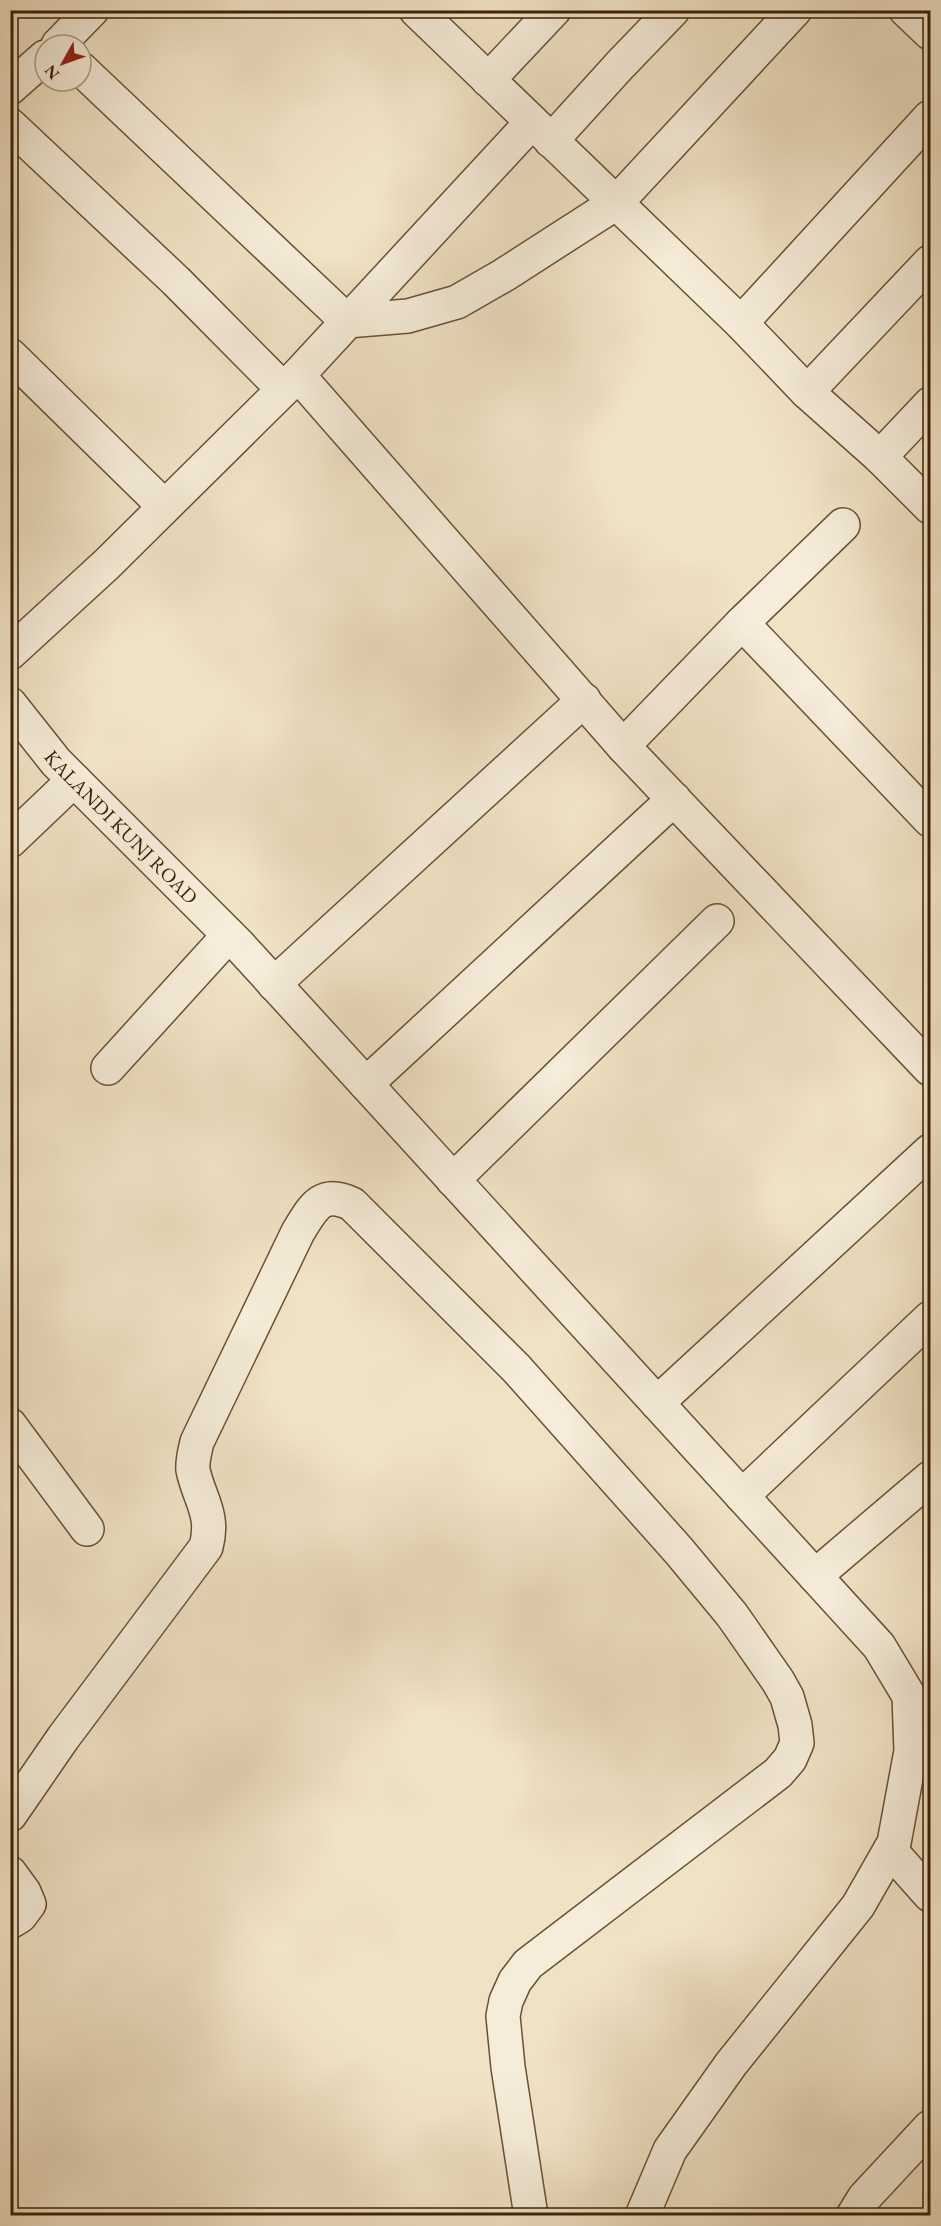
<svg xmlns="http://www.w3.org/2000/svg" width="941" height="2226" font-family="'EB Garamond',serif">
  <rect width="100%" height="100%" fill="#f0e2c5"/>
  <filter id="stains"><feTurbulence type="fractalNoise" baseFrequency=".00333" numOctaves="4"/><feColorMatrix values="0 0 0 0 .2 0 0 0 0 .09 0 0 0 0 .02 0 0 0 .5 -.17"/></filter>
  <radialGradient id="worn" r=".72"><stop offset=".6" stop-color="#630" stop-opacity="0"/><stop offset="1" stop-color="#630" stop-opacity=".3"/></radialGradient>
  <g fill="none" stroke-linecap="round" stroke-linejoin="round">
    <defs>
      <g id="minor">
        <path d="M416 10 741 323 807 392 880 457 930 507"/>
        <path d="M906 10 930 33"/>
        <path d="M58 45 92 10"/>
        <path d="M81 69 347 321 408 316 457 302 504 275 616 203 795 10"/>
        <path d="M488 80 554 10"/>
        <path d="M10 88 45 57"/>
        <path d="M10 125 176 281 283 389"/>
        <path d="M551 141 620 65 673 10"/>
        <path d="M741 323 930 117"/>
        <path d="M10 355 164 506"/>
        <path d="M298 375 623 746 930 1069"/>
        <path d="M807 392 930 262"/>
        <path d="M880 457 930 404"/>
        <path d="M742 623 930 820"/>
        <path d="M10 653 107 564 298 375 532 122"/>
        <path id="s1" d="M10 704 56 762 239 945 879 1646 909 1696 911 1751 894 1843 858 1906 731 2064 670 2150 642 2216"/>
        <path d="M623 746 742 623 843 525"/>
        <path d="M10 841 74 780"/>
        <path d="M274 984 584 700"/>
        <path d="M108 1068 229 935"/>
        <path d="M366 1084 674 799"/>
        <path d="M453 1180 717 921"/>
        <path d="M657 1403 930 1151"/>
        <path d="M10 1425 87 1529"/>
        <path d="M742 1496 930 1318"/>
        <path d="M815 1576 930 1478"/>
        <path d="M10 1815 63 1738 206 1547C215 1514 199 1499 193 1470 192 1461 195 1451 197 1442L298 1232C313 1208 321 1189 352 1204L516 1368 679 1551 732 1615 778 1681 787 1697 795 1725 797 1743 790 1759 778 1773 528 1964 515 1981 506 2001 503 2016 508 2067 531 2216"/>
        <path d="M890 1850 930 1895"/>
        <path d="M10 1873 24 1892 29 1904 20 1916 10 1922"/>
        <path d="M853 2216 864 2198 930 2127"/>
      </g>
    </defs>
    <!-- minor casing -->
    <use href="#minor" stroke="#6a5135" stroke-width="36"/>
    <!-- minor -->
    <use href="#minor" stroke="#f5ecd9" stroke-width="33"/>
  </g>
  <g text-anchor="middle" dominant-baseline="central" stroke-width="4.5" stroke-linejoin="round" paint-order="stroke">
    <!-- street labels -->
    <g font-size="20" fill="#3d2105" stroke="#f5ecd9">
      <text stroke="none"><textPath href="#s1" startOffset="166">KALANDI KUNJ ROAD</textPath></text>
    </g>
  </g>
  <!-- margin -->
  <rect width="941" height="2226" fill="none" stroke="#f0e2c5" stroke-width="36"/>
  <rect x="12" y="12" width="917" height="2202" fill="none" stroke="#3d2105" stroke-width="3"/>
  <rect x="18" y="18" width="905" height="2190" fill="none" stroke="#3d2105" stroke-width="1.5"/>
  <!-- north arrow -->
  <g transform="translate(63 63) rotate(230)"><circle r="28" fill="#f5ecd9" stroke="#ab9b84" stroke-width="1.5"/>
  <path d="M0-4.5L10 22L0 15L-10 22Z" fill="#8f2418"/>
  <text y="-9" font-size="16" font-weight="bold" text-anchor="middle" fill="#3d2105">N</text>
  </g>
  <rect width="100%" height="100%" filter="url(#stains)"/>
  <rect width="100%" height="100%" fill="url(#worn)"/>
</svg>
